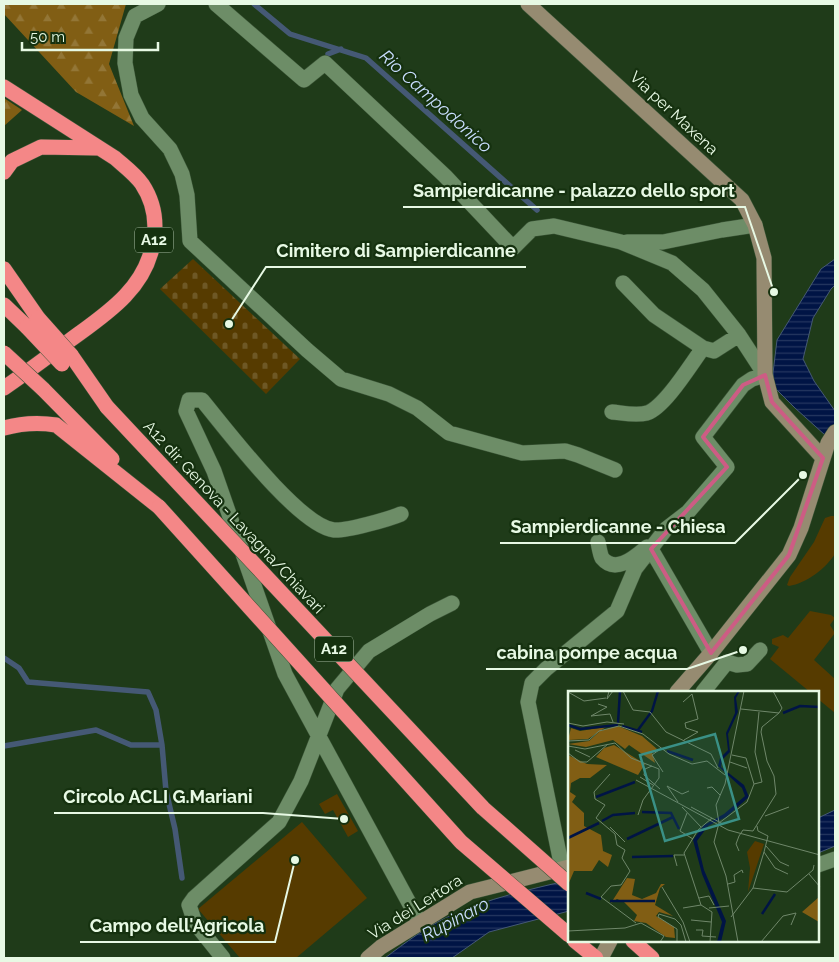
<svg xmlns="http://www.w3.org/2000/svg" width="839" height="962" font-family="Raleway,sans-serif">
  <defs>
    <pattern id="forest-firs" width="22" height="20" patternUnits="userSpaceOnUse" patternTransform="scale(1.25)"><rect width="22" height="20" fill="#815e14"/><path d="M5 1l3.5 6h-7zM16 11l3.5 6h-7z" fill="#937636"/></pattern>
    <pattern id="cemetery-stones" width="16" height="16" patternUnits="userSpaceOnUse" patternTransform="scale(1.25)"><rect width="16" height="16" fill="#563b00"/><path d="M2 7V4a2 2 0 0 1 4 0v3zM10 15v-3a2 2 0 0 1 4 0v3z" fill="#6e5825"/></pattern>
    <pattern id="water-rules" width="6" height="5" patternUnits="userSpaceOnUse" patternTransform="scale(1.25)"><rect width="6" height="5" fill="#001445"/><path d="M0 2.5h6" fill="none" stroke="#253760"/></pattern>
  </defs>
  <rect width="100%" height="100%" fill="#1f3b19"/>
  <!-- green -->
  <path fill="#563b00" d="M831 516H835V554C825 569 807 583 789 586L787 585 790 577 814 542 825 518Z
    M810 611 831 615 835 618 830 625 835 633 814 660 835 679V713L818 699V692H810L770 659 779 647 772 644V639L783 635 788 638Z
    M337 794 358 831 348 837 333 810 325 814 319 804Z
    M302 822 367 898 296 958H240L198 909Z"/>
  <!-- forest -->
  <path fill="url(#forest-firs)" d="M4 4H126L109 64 134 126 76 92 4 14Z
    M4 98 22 110 4 126Z"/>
  <!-- cemetery -->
  <path fill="url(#cemetery-stones)" d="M193 259 300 359 266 394 160 289Z"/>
  <!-- water -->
  <path fill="url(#water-rules)" stroke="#455975" d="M835 259V285L831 289 813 318 803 359 814 381 835 411V444L795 408 774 387 773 373 777 340 821 269Z
    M835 810V846L818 853V818Z
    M569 880V911L489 932 452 958H385C405 943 427 926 450 916 488 898 529 890 569 880Z"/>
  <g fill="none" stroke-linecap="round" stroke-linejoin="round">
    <!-- stream -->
    <path stroke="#455975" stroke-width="5.5" d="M254 4 290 34 366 58 537 210
      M328 54 341 49
      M4 658 19 668 28 682 148 692 156 710 162 745 166 791 175 829 182 878
      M4 746 96 730 131 745H162"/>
    <defs>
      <path id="street" d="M158 4 135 16 126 38 125 63 131 95 142 118 170 149 182 174 187 195 190 241 307 350 341 379 389 394 417 408 449 433 522 453 565 451 578 455 615 470
        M216 4 304 80 325 63 445 176 513 248 532 229 554 226 621 242 672 263 703 290 739 335 765 375 752 379 743 385 703 437 727 467 688 512 666 529 635 569 617 611 546 669 532 683 528 702 562 868
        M627 242H663L722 230 755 225
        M623 283 654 315 703 348 714 351 739 335
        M612 412C623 413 636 416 647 413 665 407 691 364 703 348
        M401 514C389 519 347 531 334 530 299 526 226 429 202 400H189L186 411 214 471 285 674 420 923
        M598 542C599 547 600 554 602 558 616 575 636 556 647 547L651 549 711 653
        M703 692 727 662 737 665 747 664 760 650
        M818 865 835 859
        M223 958 195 923 189 905 194 898 279 822 301 781 337 689 369 651 430 614 452 603"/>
      <path id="secondary" d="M528 4 742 200 755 225 764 258 765 375 772 402 823 458
        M677 692 711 653 789 555 801 528 828 443 835 432
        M368 958 381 947 470 892 569 867
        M601 958 610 941"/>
      <path id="highway" d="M4 87 115 158C124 166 135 174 142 184 166 220 154 266 125 296 109 313 88 327 69 341 47 357 26 373 4 388
        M4 172 12 161 41 147 97 148
        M4 269 38 318
        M4 305 27 327
        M71 355 107 407
        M43 389 112 459
        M4 428C22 423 38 422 56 425L159 507
        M575 941 596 958
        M633 941 652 958"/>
    </defs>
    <!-- street casing -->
    <use href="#street" stroke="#3c5638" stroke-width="16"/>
    <!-- secondary casing -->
    <use href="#secondary" stroke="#3c5638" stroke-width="16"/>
    <!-- highway casing -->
    <use href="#highway" stroke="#3c5638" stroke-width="16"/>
    <!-- street -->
    <use href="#street" stroke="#6d8d67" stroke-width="15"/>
    <!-- secondary -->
    <use href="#secondary" stroke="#968b71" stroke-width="15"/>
    <!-- highway -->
    <use href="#highway" stroke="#f48787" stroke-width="15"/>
    <defs>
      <path id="highway-bridge" d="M38 318 71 355
        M27 327 62 364
        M4 353 43 389
        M107 407 483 808 569 884
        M159 507 461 842 569 935"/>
    </defs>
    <!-- highway-bridge casing -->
    <use href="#highway-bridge" stroke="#3c5638" stroke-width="16" stroke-linecap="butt"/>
    <!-- highway-bridge -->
    <use href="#highway-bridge" stroke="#f48787" stroke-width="15"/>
  </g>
  <!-- marked area -->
  <path fill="none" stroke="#cd5c84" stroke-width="4" stroke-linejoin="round" d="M765 375 772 402 823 458 789 555 711 653 651 549 727 467 703 437 743 385Z"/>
  <g text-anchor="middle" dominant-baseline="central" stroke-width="4.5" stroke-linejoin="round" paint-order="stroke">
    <!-- shield labels -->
    <g fill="#15310f" stroke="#a8bda4" stroke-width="1">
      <rect x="135" y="227.5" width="38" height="25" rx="4"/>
      <rect x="315" y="636.5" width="38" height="25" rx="4"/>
    </g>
    <g font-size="15" font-weight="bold" fill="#e7f9e4">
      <text x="154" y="240">A12</text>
      <text x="334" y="649">A12</text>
    </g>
    <!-- street labels -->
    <g font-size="16" fill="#e7f9e4" stroke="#15310f">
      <text transform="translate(674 113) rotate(43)">Via per Maxena</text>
      <text transform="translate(234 517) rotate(47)">A12 dir. Genova - Lavagna/Chiavari</text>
      <text transform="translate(415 907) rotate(-32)">Via dei Lertora</text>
    </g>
    <!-- water labels -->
    <g font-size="18" font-style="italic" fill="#c9ddfe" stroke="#15310f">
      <text transform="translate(436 101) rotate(42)">Rio Campodonico</text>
      <text transform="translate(455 919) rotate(-28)">Rupinaro</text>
    </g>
  </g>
  <!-- overview -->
  <g transform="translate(568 691)">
    <rect width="251" height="251" fill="#1f3b19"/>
    <path d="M187 150 196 153 180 201 182 177 179 161Z" fill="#563b00"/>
    <path d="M50 35 74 45 89 58 84 61 87 72 61 54 57 58 45 49 18 56 0 53 21 50 32 40ZM38 36 20 48 0 49 3 37 12 40ZM46 54 77 73 70 84 28 66 36 57ZM0 64 19 73 39 74 22 87H12L3 92 2 101 8 105 4 111 16 122V135L33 144 35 160 44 164 40 176 31 169 24 180H6L0 194ZM59 187 67 188 64 204 74 208 88 202 93 193H97L92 197 87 214 105 225 91 221 88 225 106 236 107 247 98 246 78 232 66 230 69 224 56 211 49 208 43 212ZM251 206V231L234 221Z" fill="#815e14"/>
    <path d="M170 0H172L168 7 170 21 160 43 162 61 154 69 153 76 176 94 181 106 158 126 140 135 129 150 136 179 158 230 153 251H149L154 231 134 183 125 149 136 134 156 123 177 105 174 97 150 75 152 67 160 59 158 42 167 22 166 6Z" fill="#001445"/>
    <path fill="none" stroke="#001445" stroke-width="2.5" d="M215 22 232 15 252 16M50 32 52 0M0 34 12 38 50 34M54 35 74 41M70 39 84 20 90 0M99 60 125 69M28 106 67 91M74 121 103 122 111 138M34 130 45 124 67 122M0 147 31 132M59 148 105 126M64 166 105 165M18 202 33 208M42 210H87M194 223 207 203"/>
    <path fill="none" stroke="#6f876a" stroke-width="1" d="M41 0 39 8 45 0M55 0 65 19 82 21 98 41 143 63 150 77M205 0 214 17 211 22M0 1 16 10 38 7M115 11 124 3 130 28 117 32 118 37 130 41 116 49M30 13 39 16 23 25 42 23 45 31M0 32 15 35 39 31 56 33M0 50 21 49 31 40 51 35 75 43 101 63 124 73 139 70 157 84M0 55 17 58 47 52 63 67 91 78V87L75 109 70 124M7 59 22 66M91 59 84 64 95 81M0 62 12 71H19L40 53M164 64 178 67 186 93M162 71 179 77M84 75 77 78 76 84 92 98M42 83 26 101 27 108 37 114 28 127 47 143 49 154 57 159 54 167 62 180 53 194 43 195 33 206 68 232M72 86 85 94M68 89 160 139 252 164M139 97 144 96 152 104M110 111 99 95 114 103 121 100M114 116 133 136M123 116 155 133M119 122 112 140 125 148M197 125 221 116M151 132 179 111 186 93 194 91 187 61 191 21M42 136 57 151M198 155 212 171 221 175M171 160 168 153 171 145 175 139 185 140 208 103 206 85 199 70 193 41 194 36 211 22 173 18M196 161 207 177 220 183M109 175 106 164H116M241 183 252 196M160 193 167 191 166 184 174 179 175 182M94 196 115 231M185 197 219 201 245 179 246 174M131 207 141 205 146 214M115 217 133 214M141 217 161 215M163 226 185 197 196 161 200 145 190 140 189 135M123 229 143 231M115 231 122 251M128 239H135L134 245 148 246M0 240 57 237 73 232 96 245 92 251M109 251V238L90 226 91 223 107 228 113 234 118 251M142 251 144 221 133 214 116 162 130 139 144 127M170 251 158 185 146 151 151 132 148 114 157 93 176 0M193 251 215 225 228 222 223 234"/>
    <path fill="#3a9086" fill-opacity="0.15" stroke="#3a9086" stroke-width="2.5" d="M147 43 171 128 97 150 72 64Z"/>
    <rect width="251" height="251" fill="none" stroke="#e7f9e4" stroke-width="2.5"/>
  </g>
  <!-- callouts -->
  <path fill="none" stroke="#e7f9e4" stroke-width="2" d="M774 292L745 207H403M229 324L266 267H526M803 475L735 543H500M743 650L687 669H486M344 819L263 813H54M295 860L275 942H80"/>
  <g fill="#e7f9e4" stroke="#15310f" stroke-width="2">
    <circle cx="774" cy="292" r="5"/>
    <circle cx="229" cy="324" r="5"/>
    <circle cx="803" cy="475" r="5"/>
    <circle cx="743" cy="650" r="5"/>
    <circle cx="344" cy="819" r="5"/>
    <circle cx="295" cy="860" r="5"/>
  </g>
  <g font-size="18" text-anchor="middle" font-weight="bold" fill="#e7f9e4" stroke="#15310f" stroke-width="4.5" stroke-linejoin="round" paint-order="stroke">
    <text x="574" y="197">Sampierdicanne - palazzo dello sport</text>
    <text x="396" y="257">Cimitero di Sampierdicanne</text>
    <text x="618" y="533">Sampierdicanne - Chiesa</text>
    <text x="587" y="659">cabina pompe acqua</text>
    <text x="158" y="803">Circolo ACLI G.Mariani</text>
    <text x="177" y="932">Campo dell'Agricola</text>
  </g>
  <!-- border -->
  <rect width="839" height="962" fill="none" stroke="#e7f9e4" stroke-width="10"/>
  <!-- scale -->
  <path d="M22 42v8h136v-8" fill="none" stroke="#e7f9e4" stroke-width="2.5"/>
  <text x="30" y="42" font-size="15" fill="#e7f9e4" stroke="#15310f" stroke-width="4" paint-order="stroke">50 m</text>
</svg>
